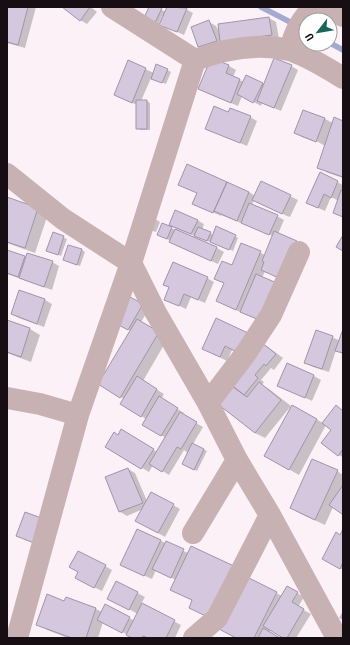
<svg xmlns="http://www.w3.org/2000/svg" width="350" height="645" font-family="'Roboto Condensed',sans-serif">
  <rect width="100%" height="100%" fill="#fcf1f7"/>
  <!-- shadow -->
  <path fill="#0003" d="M7 7H36L25 48 7 43Z
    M64 7H91L97 12 87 24 80 20Z
    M150 7H156L166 12 168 7H182L193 13 184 35 168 28 164 17 162 16 158 26 148 21Z
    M269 18 276 22 279 39 206 50 199 46 209 22 216 26 219 32Z
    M212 59 229 66 236 70 233 77 244 82 247 76 265 85 291 66 298 70 281 111 262 103 261 106 242 96 238 106 207 93Z
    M129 62 154 73 157 65 171 72 166 84 151 78 141 101H147L150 103V130H140L137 128V105L115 95Z
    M304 111 325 119 333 123 343 122V178L328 173 318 167 325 146 313 139 312 140 313 141 302 137 295 133Z
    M250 117 257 121 247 146 213 132Z
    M188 166 249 192 255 196 261 182 298 200 290 217 287 216 254 200 252 205 277 216 284 220 278 234 288 282 265 271 262 278 264 323 227 306 217 301 242 244 265 255 273 236 221 215V216L194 204 198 194Z
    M320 174 343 185V217L334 213 339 201 331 197 325 211 307 203Z
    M7 198 48 214 35 253 7 243Z
    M152 217 160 222 156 232 150 230Z
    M197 220 204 224 202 230 214 235 235 236 238 238 233 251 211 241 210 242 177 229 170 225Z
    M171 228 217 248 224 252 218 264 177 246 170 242 171 241 161 236Z
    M53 233 67 239 61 256 51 252Z
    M82 250 85 252 80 266 64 260Z
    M7 251 27 258 52 262 59 266 52 290 7 274Z
    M207 278 214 282 205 303 191 297 186 309 165 299Z
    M19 292 45 300 52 304 44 327 19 318 12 314Z
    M131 299 149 309 141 322 168 338 143 381 164 394 161 399 184 413 182 415 203 427 193 444 207 451 197 471 186 465 188 453 184 450 169 475 153 465 149 472 106 447 118 436 121 431 157 452 166 438 143 424 146 419 122 404 124 399 99 384 131 331 117 322Z
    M7 321 30 329 40 335 31 362 7 353Z
    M343 332V354L336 350 329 372 313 367 306 363 332 337 340 341Z
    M248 334 246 356 232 350 227 361 203 349Z
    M261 343 268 347 283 358 274 370 271 368 261 380 264 382 262 385 269 389 291 406 265 438 255 433 220 405 235 387Z
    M314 376 321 380 312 401 286 389Z
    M292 406 323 423 336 407 343 411V457L338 455 332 430 326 425 299 475 265 456Z
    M128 469 135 473 147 501 173 505 180 509 165 537 137 521 143 509 127 516 120 512 106 478Z
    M337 471 343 475V514L333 507 325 525 301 514 291 508Z
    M343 531V570L323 558 340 536Z
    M161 541 188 553 239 587 276 593 282 596 287 587 304 597 298 607 311 614 296 638H284L271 630 269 633 278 638H237L223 624 190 608 193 601 176 580 156 570 152 579 129 569Z
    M105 566 112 570 102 591 83 582 79 572Z
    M117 582 145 597 141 604 181 625 175 638H134L103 622 98 638H68L47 630 37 624 65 602 66 598 96 609 102 612 129 618 135 621 138 614 115 602Z
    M343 611V620L339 618Z"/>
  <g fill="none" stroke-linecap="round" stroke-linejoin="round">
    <!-- stream -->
    <path stroke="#a4a9d0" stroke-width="5.5" d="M261 7 294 24
      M330 43 343 50"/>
  </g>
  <!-- building -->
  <path fill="#d5c7de" stroke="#a194aa" d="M7 7H28L18 45 7 42Z
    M62 7H90L80 21Z
    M149 7H159L162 8 154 25 143 20Z
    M167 7 187 8 177 32 159 25Z
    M269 17 272 35 220 42 218 24Z
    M209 20 217 41 198 47 191 27Z
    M211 58 229 65 226 73 240 79 231 103 198 89Z
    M274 58 292 65 274 108 257 101Z
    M128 60 146 68 132 103 114 95Z
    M156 64 168 69 162 83 151 79Z
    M246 75 263 83 253 103 237 94Z
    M136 100H147V129H136Z
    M214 106 228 112 230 108 251 116 240 143 205 129Z
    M303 110 325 118 316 142 294 133Z
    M334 117 343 121V177L317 168Z
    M187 164 227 182 213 213 192 204 197 193 178 185Z
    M320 172 338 181 331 198 324 194 318 208 306 203Z
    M261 181 291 195 282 214 252 200Z
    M227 182 249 192 237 221 214 211Z
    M341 190 343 191V217L333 213Z
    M7 197 38 208 25 248 7 242Z
    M249 203 278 215 269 235 241 223Z
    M175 210 198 220 191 234 169 225Z
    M162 223 172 227 167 239 157 235Z
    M216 226 236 235 229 250 210 242Z
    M198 227 211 232 207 241 194 236Z
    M175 229 217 247 211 261 169 242Z
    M274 231 297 241 281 279 261 270 264 262 262 261Z
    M53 232 64 236 58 255 46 251Z
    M343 235V251L336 247Z
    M241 243 261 251 236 310 216 301 224 283 214 279 222 261 232 265Z
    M68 245 82 249 77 265 63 260Z
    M7 250 25 256 18 277 7 273Z
    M27 253 53 261 44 287 19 278Z
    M173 262 208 277 198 300 184 294 179 306 164 300 169 287 163 285Z
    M256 274 279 284 257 319 240 312Z
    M19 290 45 299 37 324 11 314Z
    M130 297 143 304 128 330 115 323Z
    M216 318 248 333 239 353 225 346 220 357 202 349Z
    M137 319 159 332 120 398 98 384Z
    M7 320 30 328 21 357 7 352Z
    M343 329V353L335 351Z
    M316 330 333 336 322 369 304 363Z
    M261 342 276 354 266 366 264 364 255 375 258 378 244 395 229 383Z
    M287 363 314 375 305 398 277 386Z
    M137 376 157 389 141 417 120 404Z
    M259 382 281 400 255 433 219 405 233 387 247 397Z
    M159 396 178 408 161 436 142 425Z
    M292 405 317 419 289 470 264 456Z
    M336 405 343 411V449L338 456 321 443 331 430 322 423Z
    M180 412 197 422 181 449 177 447 162 472 149 464Z
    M121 429 154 449 141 469 105 447 114 432 118 435Z
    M192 443 204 449 194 470 182 464Z
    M312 459 338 470 315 520 290 508Z
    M128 468 143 503 119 512 105 477Z
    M343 485V513L342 514 329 505Z
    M151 492 174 504 158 533 135 521Z
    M25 512 44 519 34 543 16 536Z
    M137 529 161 540 144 576 120 565Z
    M343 529V562L340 569 322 559 336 532 340 535Z
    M166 541 184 549 171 578 152 569Z
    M191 546 236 567 212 619 189 608 192 600 170 590Z
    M78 551 106 565 94 588 75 578 78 572 69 567Z
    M245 576 277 592 254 638H236L219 629Z
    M116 581 138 592 129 610 107 599Z
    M287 586 298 592 292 602 304 609 287 638H283L263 626Z
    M47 594 64 601 66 597 96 608 86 638H72L36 625Z
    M142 603 175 620 166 638H148L143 636 142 638H132L126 635Z
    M105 604 130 617 122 633 97 620Z
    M263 628 280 638H258Z"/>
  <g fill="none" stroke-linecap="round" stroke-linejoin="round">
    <!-- minor -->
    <path stroke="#c7b1b2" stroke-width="22" d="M112 7 195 60C224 49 258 43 289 50 292 50 296 53 300 54 315 61 329 69 343 78
      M329 7 343 16
      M290 50C294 33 301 18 315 7
      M7 174 63 219 131 263 156 313 208 403 237 460 270 515 337 638
      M7 398 40 404 78 415
      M208 403 246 353 271 315 299 252
      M193 533 237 460
      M17 638 78 415 131 263 195 60
      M194 638 217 618 270 515"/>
  </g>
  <!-- border -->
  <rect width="350" height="645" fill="none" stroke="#170e13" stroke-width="16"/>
  <!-- north arrow -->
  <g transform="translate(318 32) rotate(239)"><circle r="19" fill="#ffffff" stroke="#a29fa1"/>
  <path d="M0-3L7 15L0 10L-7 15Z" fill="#1b645a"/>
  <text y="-6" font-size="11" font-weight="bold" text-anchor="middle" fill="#170e13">U</text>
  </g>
</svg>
